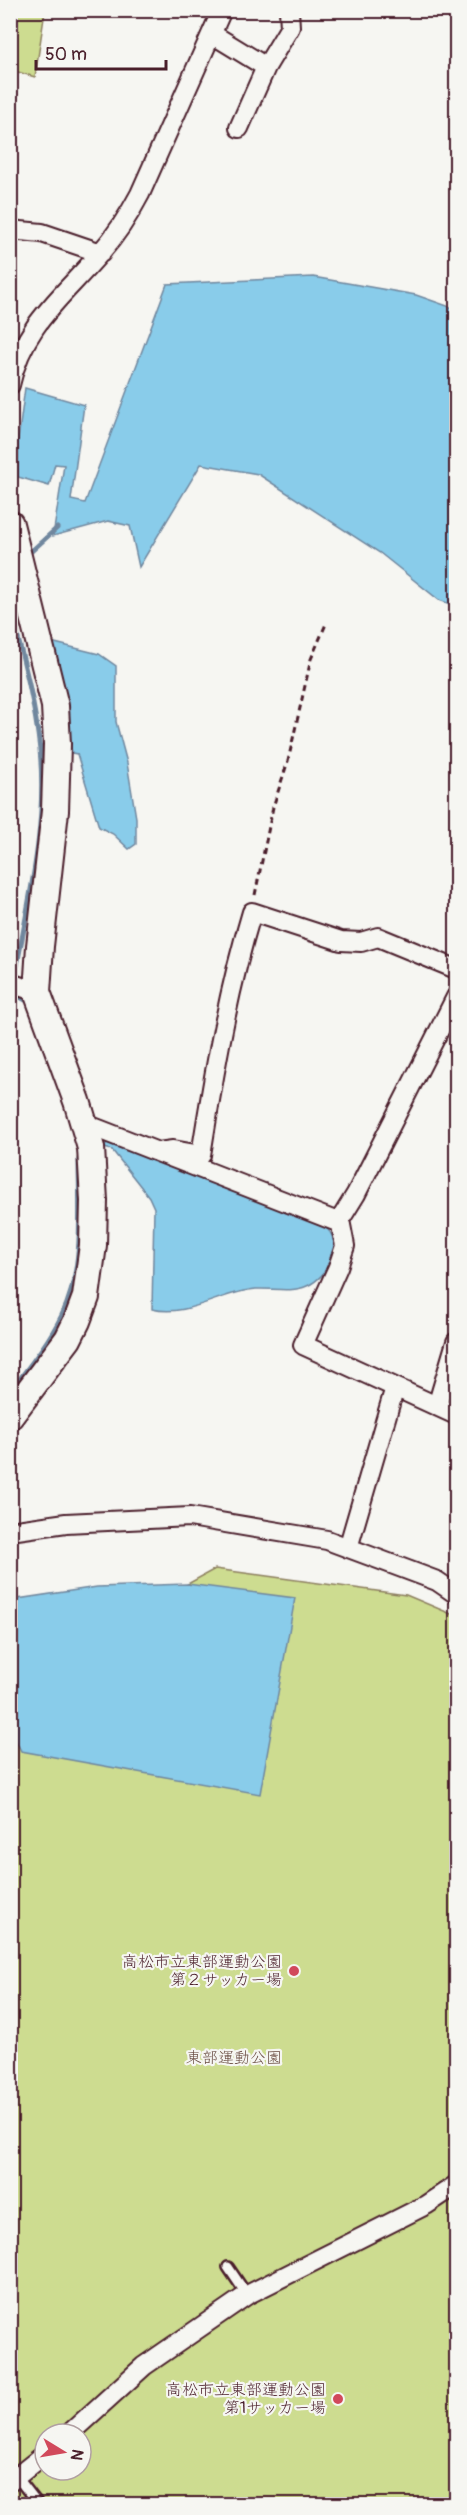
<svg xmlns="http://www.w3.org/2000/svg" width="467" height="2515" font-family="Pangolin,'Klee One',sans-serif">
  <rect width="100%" height="100%" fill="#f6f6f2"/>
  <filter id="ink" filterUnits="userSpaceOnUse"><feTurbulence type="fractalNoise" baseFrequency=".0167" numOctaves="2"/><feDisplacementMap in="SourceGraphic" scale="12" xChannelSelector="R" yChannelSelector="G"/><feConvolveMatrix kernelMatrix="1 2 1 2 8 2 1 2 1" color-interpolation-filters="sRGB"/></filter>
  <g filter="url(#ink)">
    <!-- green -->
    <path fill="#cddc90" stroke="#8c7e5e" stroke-width="1.5" fill-rule="evenodd" d="M10 11H45L35 77 11 70Z
      M215 1569 406 1595 456 1616V2504H11L10 1681ZM45 2434H81V2470H45Z"/>
    <!-- water -->
    <path fill="#89ccea" stroke="#70879e" stroke-width="1.5" d="M313 277 416 295 456 309V606L439 600 380 553 258 474 201 464 139 567 130 526 108 521 53 536 64 465 55 464 49 486 18 477V440L25 388 84 405 71 500 85 503 167 284Z
      M51 642 99 654 116 666V722L127 763 136 818V844L129 849 113 834 99 827 77 754 72 753Z
      M108 1140 325 1227C346 1244 328 1277 307 1286 291 1293 272 1288 256 1289 221 1292 187 1318 152 1309L154 1208 149 1197 112 1150 104 1148Z
      M187 1584 295 1598 260 1794 21 1751 11 1730V1600L97 1587Z"/>
    <g fill="none" stroke-linecap="round" stroke-linejoin="round">
      <!-- stream -->
      <path stroke="#70879e" stroke-width="5" d="M26 556 57 528
        M10 607C22 654 35 702 40 750 48 828 27 906 14 982
        M13 993 31 1003
        M10 1392C28 1368 49 1342 62 1315 85 1268 79 1210 79 1159"/>
      <defs>
        <path id="lane" d="M228 2267 247 2295
          M17 2477 38 2504"/>
        <path id="street" d="M212 34 266 67 239 128
          M266 67 290 27 289 10
          M10 230 42 233 101 253
          M10 385C23 324 64 296 101 252 117 234 129 215 140 194L222 10
          M10 983 37 992
          M456 997 356 1194 340 1220 345 1246 338 1267 303 1345 456 1415
          M83 1123 335 1221 340 1220
          M158 1152 173 1150 201 1155C214 1073 228 991 252 912L341 941 361 942 378 937 456 969
          M437 1406 456 1342
          M10 1531 66 1523 190 1517 327 1540 437 1581 456 1594
          M348 1548 395 1387
          M69 2434 144 2366 247 2295 426 2205 456 2185
          M10 2482 45 2454"/>
        <path id="secondary" d="M10 524 55 706 57 744 55 811 40 946 37 992 77 1101 91 1148 94 1201 93 1245 86 1297 77 1321 68 1339 10 1416"/>
      </defs>
      <!-- lane casing -->
      <use href="#lane" stroke="#4a1f2b" stroke-width="14"/>
      <!-- street casing -->
      <use href="#street" stroke="#4a1f2b" stroke-width="22"/>
      <!-- secondary casing -->
      <use href="#secondary" stroke="#4a1f2b" stroke-width="30"/>
      <!-- path -->
      <path stroke="#4a1f2b" stroke-width="3" stroke-dasharray="6 4.5" stroke-linecap="butt" d="M255 895 273 807 288 761 311 659 326 624"/>
      <!-- lane -->
      <use href="#lane" stroke="#f6f6f2" stroke-width="9"/>
      <!-- street -->
      <use href="#street" stroke="#f6f6f2" stroke-width="18"/>
      <!-- secondary -->
      <use href="#secondary" stroke="#f6f6f2" stroke-width="26"/>
    </g>
  </g>
  <!-- markers -->
  <g fill="#d1495b" stroke="#f6f6f2" stroke-width="2">
    <circle cx="294" cy="1971" r="6"/>
    <circle cx="338" cy="2399" r="6"/>
  </g>
  <g text-anchor="middle" dominant-baseline="central" stroke-width="4.5" stroke-linejoin="round" paint-order="stroke">
    <!-- poi labels -->
    <g font-size="16" fill="#4a1f2b" stroke="#f6f6f2" text-anchor="end">
      <text x="282" y="1962">高松市立東部運動公園<tspan x="282" dy="18">第２サッカー場</tspan></text>
      <text x="326" y="2390">高松市立東部運動公園<tspan x="326" dy="18">第1サッカー場</tspan></text>
    </g>
    <!-- park labels -->
    <g font-size="16" fill="#6b4e44" stroke="#f6f6f2">
      <text x="234" y="2058">東部運動公園</text>
    </g>
  </g>
  <!-- margin -->
  <rect width="467" height="2515" fill="none" stroke="#f6f6f2" stroke-width="36"/>
  <rect x="18" y="18" width="431" height="2479" fill="none" stroke="#4a1f2b" stroke-width="2" filter="url(#ink)"/>
  <!-- north arrow -->
  <g transform="translate(63 2452) rotate(101)"><circle r="28" fill="#f6f6f2" stroke="#b1a0a2" stroke-width="1.5"/>
  <path d="M0-4.5L10 22L0 15L-10 22Z" fill="#d1495b"/>
  <text y="-9" font-size="16" font-weight="bold" text-anchor="middle" fill="#4a1f2b">N</text>
  </g>
  <!-- scale -->
  <path d="M36 60v9h130v-9" fill="none" stroke="#4a1f2b" stroke-width="3"/>
  <text x="45" y="60" font-size="18" fill="#4a1f2b" stroke="#f6f6f2" stroke-width="4.5" paint-order="stroke">50 m</text>
</svg>
